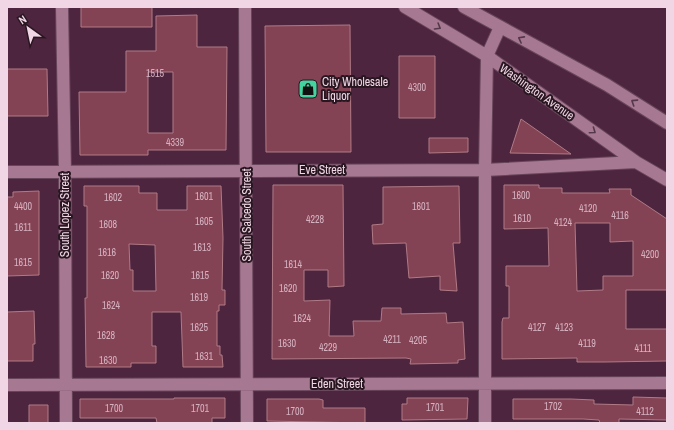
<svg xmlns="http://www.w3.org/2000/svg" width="674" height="430" font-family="'Archivo Narrow',sans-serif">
  <rect width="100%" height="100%" fill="#4e253e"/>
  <!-- building -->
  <path fill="#834354" stroke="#b07a86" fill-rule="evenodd" d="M81 7H152V27H81Z
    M197 15V47H227L226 150H148V155H80L79 92H126V51H156V16ZM148 72H173V133H148Z
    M350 25 351 152H266L265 26Z
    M399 56H435V118H399Z
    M7 69H47L48 116H7Z
    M521 119 571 154 510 153Z
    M429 138H468V152L429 153Z
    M273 185H343L344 286 328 287V270H304V301L330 300 329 336H354L353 321H381L382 308H401V314L446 313 447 323 463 322 465 359 458 360V363L410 364 411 359 406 358 272 359Z
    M504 185H539V188H562V193H610L609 189H631V195L667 219V290H626V329H667V361L605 362H577V358L502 359V322L503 318H509V286H506V266H549L548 228 504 229ZM575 223H610V242L633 241V276H603V290L577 291Z
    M84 186H139V193H157V210H187V186H221L223 238 222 290H225V305H219V311H217V346H220V355H222L223 367H183L181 312H152V346H156V363H131V367H86L85 298H87V206H84ZM129 244 155 245 156 291H133V270H130Z
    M459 186 460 243H453L457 291 440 290V276L409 278 406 243 373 244 372 225 383 224V187Z
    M39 191V275L7 276V197H13V192Z
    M34 311 35 344H33V361H7V312Z
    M633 397 667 398V420L619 419V423H600L599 420 583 419H513V399H571L594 400V404L633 405Z
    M174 398H225V418H212V423H157L156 418H80V399H174Z
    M407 398H468L467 419 402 420V404H407Z
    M267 399H319L323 400V408H365V423L267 421Z
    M29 405H48V423H29Z"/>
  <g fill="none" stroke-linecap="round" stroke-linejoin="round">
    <defs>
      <path id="minor" d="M62 7 65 172 66 423
        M245 7 247 423
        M405 7 487 56 636 162 667 180
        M464 7 607 85 667 123
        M7 172 485 170 636 162
        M7 385 667 383
        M485 423V170L487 56 500 27"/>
    </defs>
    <!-- minor casing -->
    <use href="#minor" stroke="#67455a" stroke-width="14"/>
    <!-- minor -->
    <use href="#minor" stroke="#a77892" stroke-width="12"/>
  </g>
  <!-- one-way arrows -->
  <defs><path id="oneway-chevron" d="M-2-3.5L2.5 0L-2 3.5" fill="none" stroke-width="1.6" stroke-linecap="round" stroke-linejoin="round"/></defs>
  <g stroke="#543849">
    <use href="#oneway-chevron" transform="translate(438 27) rotate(31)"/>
    <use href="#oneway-chevron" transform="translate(521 39) rotate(-152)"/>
    <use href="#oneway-chevron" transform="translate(634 102) rotate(-147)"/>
    <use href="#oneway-chevron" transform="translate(593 131) rotate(35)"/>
  </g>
  <!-- icons -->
  <defs>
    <symbol id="shop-square" viewBox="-11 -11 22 22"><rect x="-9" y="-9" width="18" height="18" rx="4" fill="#44d49f" stroke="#281621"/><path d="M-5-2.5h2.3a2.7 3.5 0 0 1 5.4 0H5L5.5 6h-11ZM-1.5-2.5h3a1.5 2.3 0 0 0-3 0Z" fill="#111"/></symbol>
  </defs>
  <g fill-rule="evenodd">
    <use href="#shop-square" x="297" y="78" width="22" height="22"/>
  </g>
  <g text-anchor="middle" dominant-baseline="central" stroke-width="4" stroke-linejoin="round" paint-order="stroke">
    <!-- number labels -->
    <g font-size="10" fill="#d6b2c1">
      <text x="155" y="73">1515</text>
      <text x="417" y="87">4300</text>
      <text x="175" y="142">4339</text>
      <text x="521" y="195">1600</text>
      <text x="204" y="196">1601</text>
      <text x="113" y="197">1602</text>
      <text x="23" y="206">4400</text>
      <text x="421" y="206">1601</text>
      <text x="588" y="208">4120</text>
      <text x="620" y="215">4116</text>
      <text x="522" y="218">1610</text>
      <text x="315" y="219">4228</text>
      <text x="204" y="221">1605</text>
      <text x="563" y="222">4124</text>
      <text x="108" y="224">1608</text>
      <text x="23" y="227">1611</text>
      <text x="202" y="247">1613</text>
      <text x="107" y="252">1616</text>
      <text x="650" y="254">4200</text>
      <text x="23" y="262">1615</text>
      <text x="293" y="264">1614</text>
      <text x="110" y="275">1620</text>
      <text x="200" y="275">1615</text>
      <text x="288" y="288">1620</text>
      <text x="199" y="297">1619</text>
      <text x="111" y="305">1624</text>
      <text x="302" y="318">1624</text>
      <text x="199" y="327">1625</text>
      <text x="537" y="327">4127</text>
      <text x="564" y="327">4123</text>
      <text x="106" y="335">1628</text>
      <text x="392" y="339">4211</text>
      <text x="418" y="340">4205</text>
      <text x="287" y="343">1630</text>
      <text x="587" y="343">4119</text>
      <text x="328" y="347">4229</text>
      <text x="643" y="348">4111</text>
      <text x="204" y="356">1631</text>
      <text x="108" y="360">1630</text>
      <text x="553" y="406">1702</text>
      <text x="435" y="407">1701</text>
      <text x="114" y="408">1700</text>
      <text x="200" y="408">1701</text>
      <text x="295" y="411">1700</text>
      <text x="645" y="411">4112</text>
    </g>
    <!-- poi labels -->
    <g font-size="12" fill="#f1d7e5" stroke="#281621" text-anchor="start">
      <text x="322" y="82">City Wholesale<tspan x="322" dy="14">Liquor</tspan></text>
    </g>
    <!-- street labels -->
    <g font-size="12" fill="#f1d7e5" stroke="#281621">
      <text transform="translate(537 92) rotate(35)">Washington Avenue</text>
      <text x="322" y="170">Eve Street</text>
      <text transform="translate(65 215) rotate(-90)">South Lopez Street</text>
      <text transform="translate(247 215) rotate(-90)">South Salcedo Street</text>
      <text x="337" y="384">Eden Street</text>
    </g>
  </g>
  <!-- border -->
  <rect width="674" height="430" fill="none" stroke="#f1d7e5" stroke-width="16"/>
  <!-- north arrow -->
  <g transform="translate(28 28) rotate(327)" stroke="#281621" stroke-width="3" paint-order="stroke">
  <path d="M0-3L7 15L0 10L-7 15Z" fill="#f1d7e5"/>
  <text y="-6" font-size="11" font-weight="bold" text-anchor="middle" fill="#f1d7e5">N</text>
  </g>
</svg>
